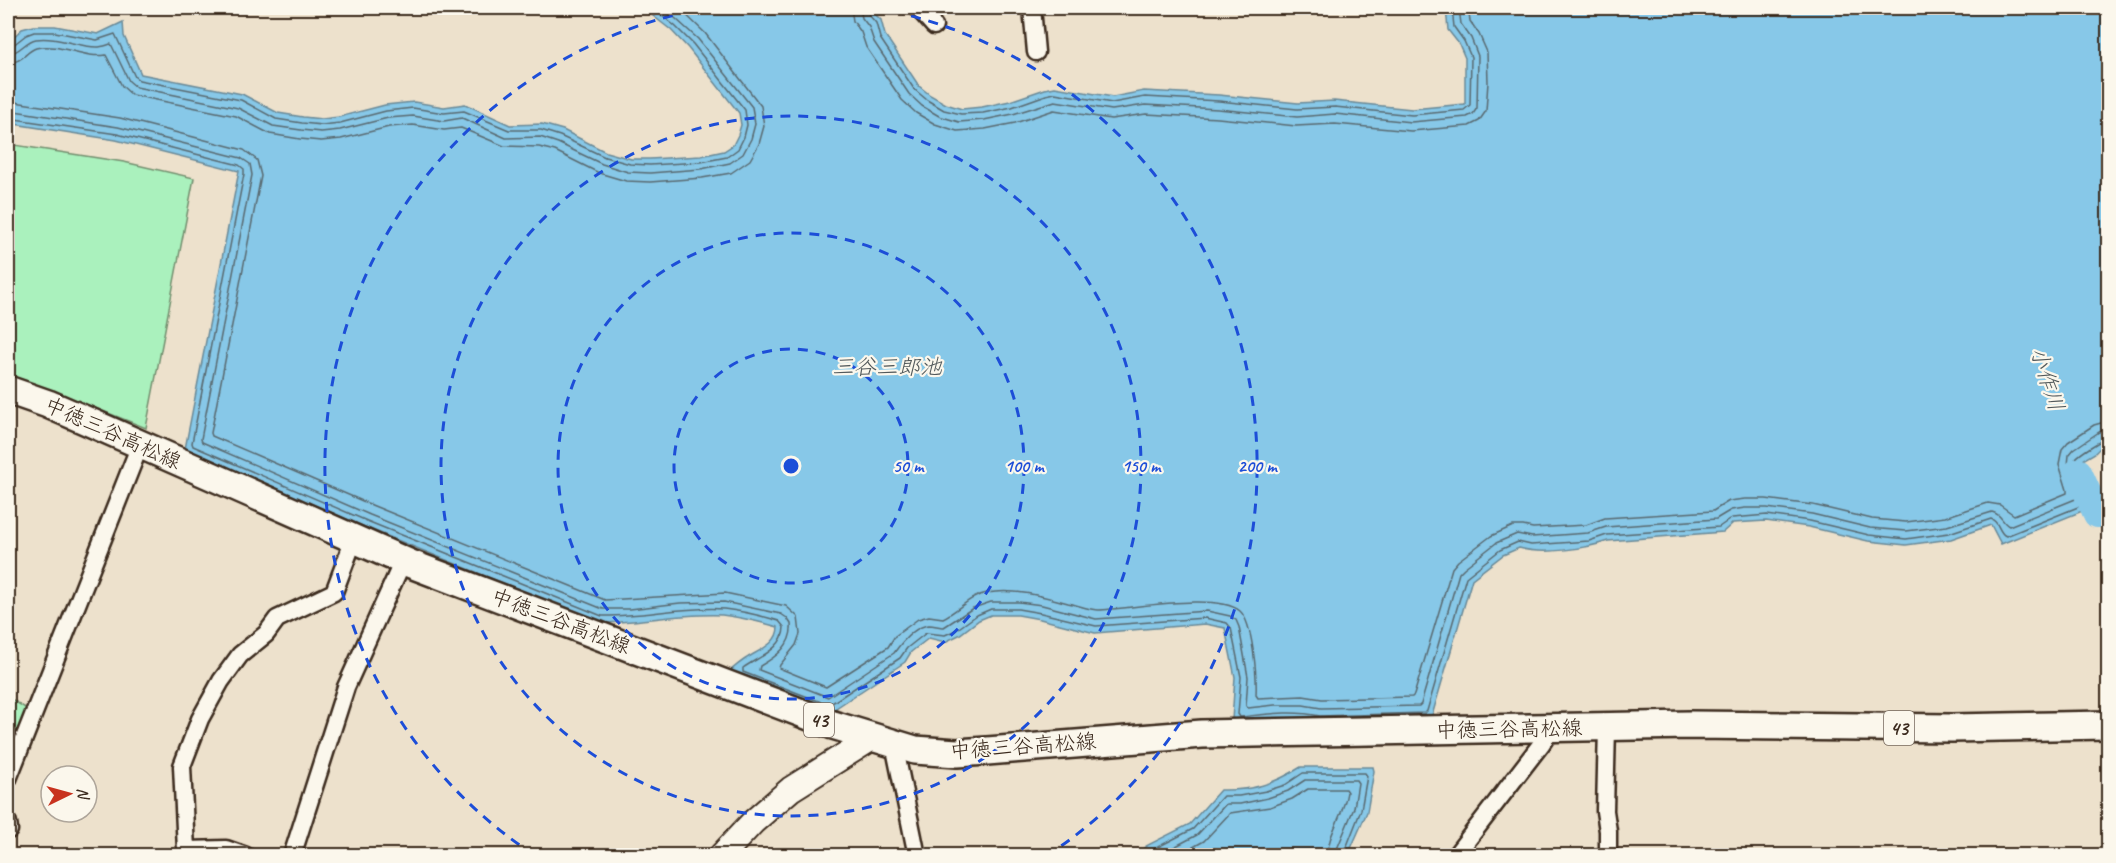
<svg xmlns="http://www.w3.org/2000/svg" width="2116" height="863" font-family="Caveat,'Klee One',sans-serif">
  <rect width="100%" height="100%" fill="#ede1cc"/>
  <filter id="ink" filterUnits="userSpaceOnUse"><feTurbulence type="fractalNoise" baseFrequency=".0167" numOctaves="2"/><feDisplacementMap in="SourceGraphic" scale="12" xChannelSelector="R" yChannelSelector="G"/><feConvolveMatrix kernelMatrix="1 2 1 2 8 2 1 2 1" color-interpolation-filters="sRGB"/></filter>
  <g filter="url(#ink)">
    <!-- green -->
    <path fill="#aaf1bd" stroke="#728e6e" stroke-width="1.5" d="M8 144 124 162 194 178 146 428 24 380 8 376Z
      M8 697 27 709 8 755Z"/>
    <!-- water -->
    <path fill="#87c8e8" stroke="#698997" stroke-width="1.5" d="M643 8H873L875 14 881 20 885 35 919 86 930 95 946 104 962 109 982 107 1010 101 1045 89 1055 87 1113 97 1144 91 1219 95 1298 103 1334 101 1412 109 1465 104V58L1459 44 1448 30 1446 8H2108V440L2095 453 2081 461 2097 505 2001 544 1991 525 1951 539 1906 545 1868 541 1809 527 1766 521 1733 523 1723 532 1608 541C1585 549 1542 555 1519 548L1503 555 1472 579 1431 719 1319 722C1290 716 1264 720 1235 724L1232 720 1235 677 1225 628 1205 624 1095 633 1040 619 1018 615H991L979 620 959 635 945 642 929 638 911 652 905 662 830 712 727 673C734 668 740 662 747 658 759 650 778 644 778 627 760 622 740 617 722 615 682 613 641 622 601 623L365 527 185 449 239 171 116 140 8 123V42L22 29 33 26H55L98 34 123 22 124 36 141 74 242 94 278 113 303 117 322 119 339 117 385 105 414 102 444 107 465 104 510 125 542 124 563 130 606 152 631 159H650L701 156 724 151 733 145 738 135 741 125 739 113 688 48 671 30Z
      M1301 767H1373L1374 771 1367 812 1348 855H1137L1146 846 1190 824 1220 790C1252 791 1274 784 1301 767Z"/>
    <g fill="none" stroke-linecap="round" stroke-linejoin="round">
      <!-- shore -->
      <path stroke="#59696f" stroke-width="1.5" d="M851 8 853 21 861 32 866 47 902 100 916 113 935 124 957 131 985 129 1015 123 1054 110 1111 119 1146 114 1218 118 1296 126 1335 124 1411 131 1469 126 1479 121 1486 111 1488 82 1487 52 1479 34 1470 21 1468 8
        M860 8 862 18 869 27 874 42 909 94 922 106 939 116 959 122 984 120 1013 114 1055 101 1112 110 1145 105 1218 109 1297 117 1335 114 1411 122 1467 117 1473 114 1477 108 1478 56 1471 38 1461 24 1459 8
        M868 8 869 15 876 23 880 38 914 89 927 100 944 110 961 114 983 113 1012 107 1046 95 1055 93 1112 103 1145 97 1219 101 1297 109 1335 107 1412 115 1464 110 1470 105 1471 57 1464 41 1454 27 1452 8
        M8 46H12L26 35 34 32H55L97 40 115 34 135 77 139 80 241 100 276 119 302 123 322 125 340 123 386 111 413 108 444 113 464 111 509 130H541L560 136 605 157 630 164 650 165 701 162 727 157 738 149 744 137 747 125 745 110 693 44 675 26 652 8
        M8 54C20 53 25 41 36 39 57 36 77 47 97 47 102 47 107 45 111 44L129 81 136 87 238 108 273 126 301 130 321 132 340 130 388 118 413 116 444 121 462 118 506 138 540 137 558 143 602 164 628 172 650 173 701 169 730 163 743 154 751 139 755 124 752 107 698 39 664 8
        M8 63C23 62 25 52 36 48 59 42 84 59 106 55L122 86 132 95 236 116 270 134 300 139 321 141 341 139 389 127 413 125 444 130 461 128 504 146 539 147 555 151 599 173 626 181 650 182 702 178 731 173 750 160 759 144 764 126 761 106 705 33 679 8
        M8 101 120 118 244 150 257 160 261 176 211 433 212 436 374 506 605 600 725 593 786 606 798 617 800 634 796 645 780 665 779 668 826 687 888 647 895 636 918 619 929 616 943 618C958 611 969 596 987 593 1013 588 1043 596 1068 603 1078 605 1089 610 1099 610 1130 609 1218 592 1240 611 1253 623 1257 677 1256 695L1258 698 1303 696 1322 699 1412 697 1414 695 1452 568 1458 561 1491 536 1513 526H1523L1533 528 1586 525 1605 518 1713 511 1729 501 1745 499H1766L1813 505 1872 519 1906 522 1945 517 1988 503 2000 505 2014 515 2067 493V490L2059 464 2062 449 2068 442 2094 425 2108 421
        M8 110 118 127 241 158 250 164 252 175 201 439 202 442 370 515 603 609H630L680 603 724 602 781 614 787 618 791 624C793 645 776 657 760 666L759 670 828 697 894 653C901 643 915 626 929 625 934 625 939 627 944 627L973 608 991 602H1019L1042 605 1096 619 1207 611 1230 616 1236 620 1239 627 1248 677 1246 706 1248 708 1275 705H1303L1321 708 1419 706 1421 704 1459 573 1464 568 1496 543 1517 534 1532 537 1588 533 1606 527 1716 519 1731 510 1745 508H1767L1812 514 1870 528 1906 531 1947 526 1992 512C2002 514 2002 523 2009 526L2078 498 2079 495 2068 465 2069 455 2074 449 2099 432 2108 430
        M8 118 117 134 239 165 244 169V174L192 443 193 446 367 521 602 616C642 617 684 606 724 609 742 611 762 616 779 621L784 627C784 649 758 657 743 668V672L829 705 900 658 907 648 926 633 945 635 956 630 977 615 991 609H1018L1041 613 1096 626 1205 618 1227 623 1231 628 1241 677 1238 714 1240 717C1268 714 1292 710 1320 716L1425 713 1427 711 1466 577 1500 550 1518 542 1531 545 1589 541 1607 535 1719 527 1732 518 1767 515 1810 521 1869 535 1906 539 1949 533 1991 519C2000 522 1998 533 2006 536L2088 503 2089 500 2075 459C2079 454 2102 439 2108 438
        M1145 856 1150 851 1193 829 1223 796H1239L1266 791 1285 785 1303 773H1365L1367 776 1361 810 1343 856
        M1157 856 1197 835 1226 804H1240L1268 798 1288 791 1305 780H1356L1358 783 1354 808 1337 849 1336 856
        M1177 856 1204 841 1230 813 1270 807 1292 799 1308 789H1345L1347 792C1344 814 1328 834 1327 856"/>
      <!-- river -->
      <path stroke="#87c8e8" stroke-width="28" d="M2078 472 2097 514H2108"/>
      <defs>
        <path id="street" d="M918 8 934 26
          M1032 8 1036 52
          M1607 727 1605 811 1608 831V856
          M894 744 917 856
          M8 779 140 445
          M8 823 9 830
          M246 856 226 849 186 850 182 766 200 719 221 681 240 655 266 634 277 619 334 592 354 539
          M292 856 346 687 403 561
          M1455 856 1542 743 1551 729"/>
        <path id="secondary" d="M721 856 753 822 791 789 872 738"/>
        <path id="primary" d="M8 390 48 404 85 420 411 564 833 725 915 750 957 753 987 751 1202 734 1690 725 1952 728 2108 725"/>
      </defs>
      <!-- street casing -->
      <use href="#street" stroke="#3b2a1e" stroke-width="21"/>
      <!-- secondary casing -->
      <use href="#secondary" stroke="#3b2a1e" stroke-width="28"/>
      <!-- primary casing -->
      <use href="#primary" stroke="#3b2a1e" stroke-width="32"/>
      <!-- street -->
      <use href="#street" stroke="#fbf7ec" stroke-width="16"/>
      <!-- secondary -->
      <use href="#secondary" stroke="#fbf7ec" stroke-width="24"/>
      <!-- primary -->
      <use href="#primary" stroke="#fbf7ec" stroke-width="27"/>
    </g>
  </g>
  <!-- distance rings -->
  <g fill="none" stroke="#1d4ed8" stroke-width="3" stroke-dasharray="10 8">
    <circle cx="791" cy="466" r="117"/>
    <circle cx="791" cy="466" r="233"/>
    <circle cx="791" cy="466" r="350"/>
    <path d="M534 855A466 466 0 0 1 706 8M876 8A466 466 0 0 1 1048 855"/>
  </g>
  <g text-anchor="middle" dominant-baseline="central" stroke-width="4.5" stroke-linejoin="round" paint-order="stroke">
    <!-- shield labels -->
    <g fill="#fbf7ec" stroke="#75685c" stroke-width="1.5">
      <rect x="804" y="703" width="30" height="34" rx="4.5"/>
      <rect x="1884" y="711" width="30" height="34" rx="4.5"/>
    </g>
    <g font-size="20" font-weight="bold" fill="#3b2a1e">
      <text x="819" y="720">43</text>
      <text x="1899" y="728">43</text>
    </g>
    <!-- street labels -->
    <g font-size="21" fill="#3b2a1e" stroke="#fbf7ec">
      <text transform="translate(113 433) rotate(24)">中徳三谷高松線</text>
      <text transform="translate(561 621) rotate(21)">中徳三谷高松線</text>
      <text transform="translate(1509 729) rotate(-1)">中徳三谷高松線</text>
      <text transform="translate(1023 746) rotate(-4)">中徳三谷高松線</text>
    </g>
    <!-- water labels -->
    <g font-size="22" font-style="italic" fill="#52595b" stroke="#fbf7ec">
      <text x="887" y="367">三谷三郎池</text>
      <text transform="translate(2047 379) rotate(72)">小作川</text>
    </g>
  </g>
  <circle cx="791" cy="466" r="9" fill="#1d4ed8" stroke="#fbf7ec" stroke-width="3"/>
  <g font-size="18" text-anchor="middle" font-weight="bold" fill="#1d4ed8" stroke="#fbf7ec" stroke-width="4.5" stroke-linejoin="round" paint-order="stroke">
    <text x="908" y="472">50 m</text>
    <text x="1024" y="472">100 m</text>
    <text x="1141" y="472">150 m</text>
    <text x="1257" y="472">200 m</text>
  </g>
  <!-- margin -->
  <rect width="2116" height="863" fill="none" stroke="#fbf7ec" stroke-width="30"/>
  <rect x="15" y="15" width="2086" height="833" fill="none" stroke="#3b2a1e" stroke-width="2" filter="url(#ink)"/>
  <!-- north arrow -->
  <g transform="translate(69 794) rotate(85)"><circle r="28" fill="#fbf7ec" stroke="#aea59a" stroke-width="1.5"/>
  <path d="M0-4.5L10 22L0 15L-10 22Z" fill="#c8321e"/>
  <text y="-9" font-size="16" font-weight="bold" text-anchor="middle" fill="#3b2a1e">N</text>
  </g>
</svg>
